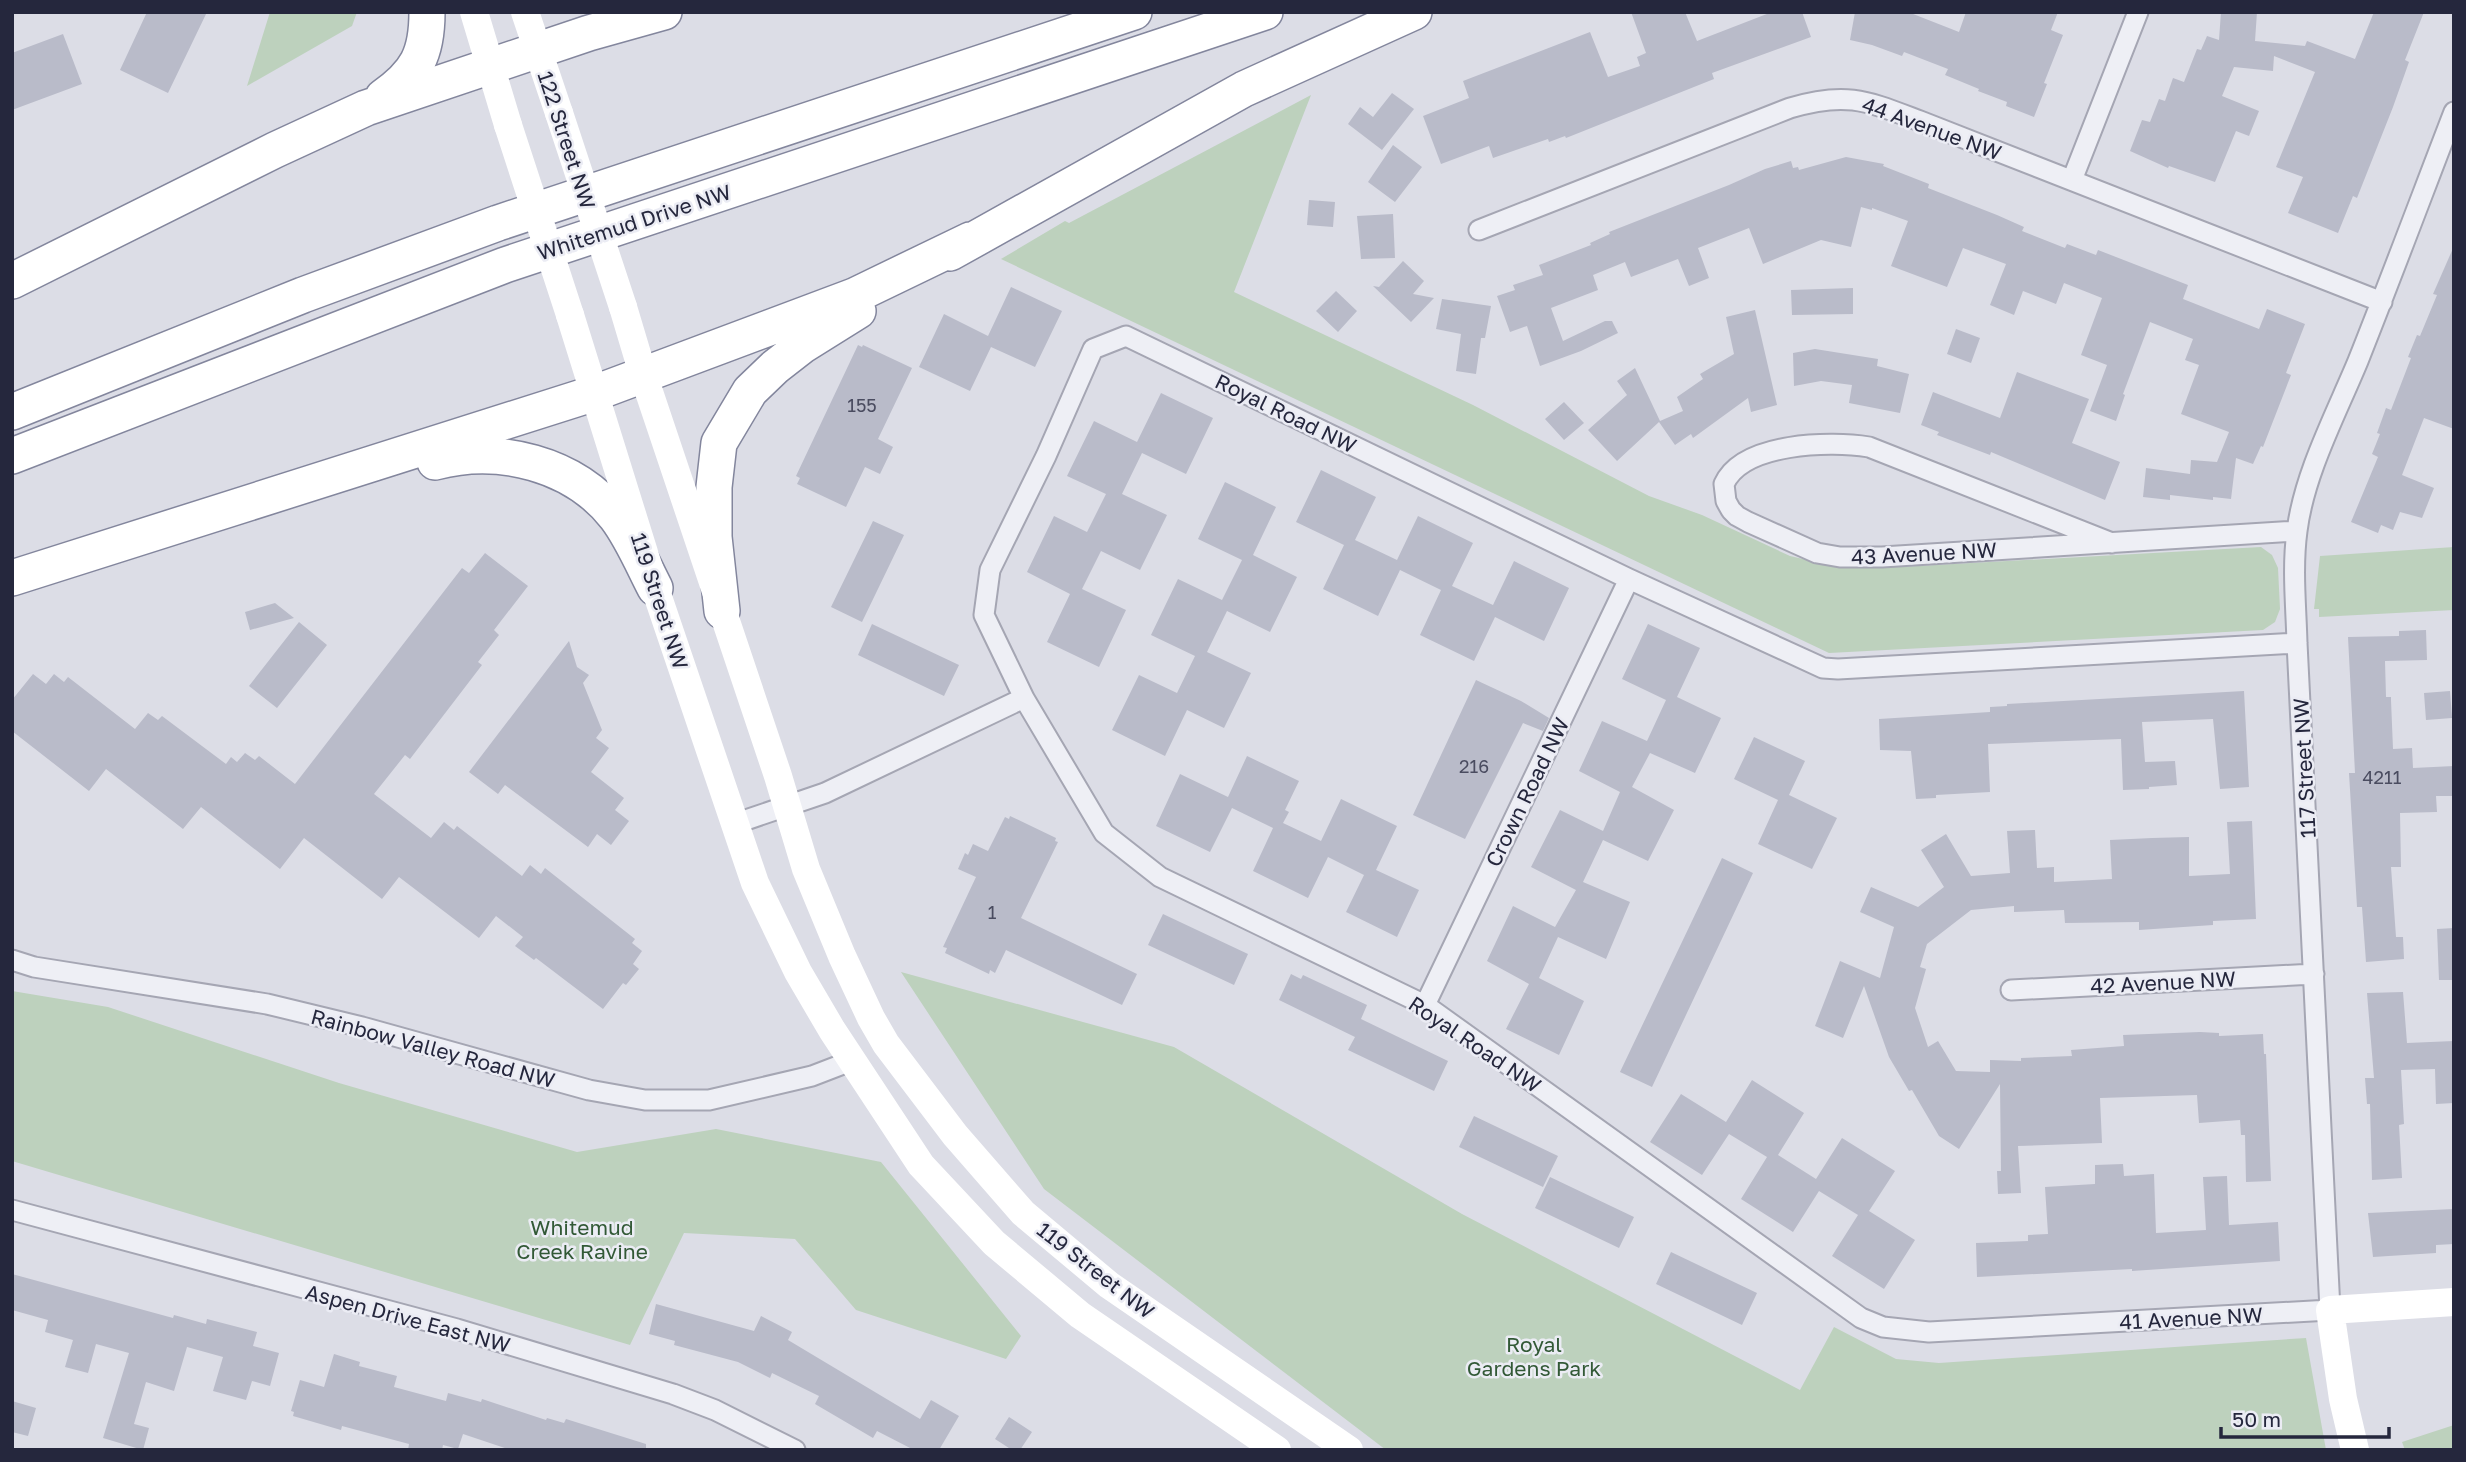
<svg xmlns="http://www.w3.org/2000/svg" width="2466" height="1462" font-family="'Golos Text',sans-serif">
  <rect width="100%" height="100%" fill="#dcdde6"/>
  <!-- green -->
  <path fill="#bdd1bd" d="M270 12H357L352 26 247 86Z
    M1311 95 1234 292 1473 405 1649 496 1702 515 1790 556 1842 568 1900 567 2261 547 2272 555 2278 568 2280 609 2275 622 2263 630 1829 653 1001 259 1065 221 1069 223Z
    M2454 547V610L2319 617V609H2314L2320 556Z
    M901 972 1174 1047 1462 1214 1800 1390 1834 1327 1896 1359 1939 1363 2306 1338 2326 1450H1386L1044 1189Z
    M12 991 108 1007 339 1083 577 1152 716 1129 881 1162 1021 1336 1006 1359 856 1310 795 1239 684 1233 630 1345 12 1161Z
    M2454 1425V1450H2405L2402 1442Z"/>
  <!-- building -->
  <path fill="#b9bbc9" d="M147 12H207L168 93 120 70Z
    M1631 12H1685L1697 41 1772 12H1802L1811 37 1712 73 1714 79 1566 138 1565 136 1549 142 1548 139 1493 158 1489 146 1441 164 1423 116 1469 98 1463 81 1590 32 1608 77 1640 66 1637 57 1646 53Z
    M1855 12H1908L1959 32 1966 12H2058L2051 30 2063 35 2044 83 2047 84 2034 117 2006 106 2007 102 1978 91 1979 89 1945 75 1948 69 1904 52 1902 56 1872 45 1850 40Z
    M2221 12H2257L2255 41 2305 46 2307 41 2355 59 2374 12H2424L2405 60 2409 62 2393 107 2357 198 2353 196 2338 233 2288 213 2303 177 2276 167 2315 72 2274 56 2273 71 2234 67 2222 96 2259 111 2249 136 2236 131 2215 182 2169 166 2168 168 2130 151 2142 120 2150 122 2159 99 2165 101 2173 78 2184 82 2197 49 2201 50 2207 36 2219 40Z
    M63 34 82 84 12 110V53Z
    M1392 93 1414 109 1382 150 1348 124 1360 107 1373 117Z
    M1393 145 1422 167 1395 202 1368 182Z
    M1846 157 1884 164 1883 166 1929 184 1928 188 1997 215 2024 227 2022 231 2065 248 2067 244 2096 255 2098 250 2188 285 2183 299 2259 329 2267 309 2305 324 2286 373 2291 375 2263 447 2261 446 2253 464 2236 458 2231 499 2213 497V500L2170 495V500L2143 497 2146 468 2190 474 2191 460 2217 462 2229 432 2181 414 2199 365 2185 360 2193 339 2150 322 2123 394 2125 395 2116 421 2090 411 2107 365 2081 355 2102 298 2064 283 2056 304 2023 291 2014 315 1990 305 2006 264 1963 248 1947 287 1891 266 1908 221 1872 208V210L1861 207 1851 247 1821 240 1763 264 1749 228 1698 248 1709 278 1689 286 1678 259 1631 277 1625 262 1593 275 1598 290 1551 308 1563 341 1605 321H1612L1618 333 1581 351 1540 366 1527 326 1510 332 1497 296 1515 290 1513 285 1543 275 1539 265 1591 245 1590 243 1610 234 1609 232 1729 185 1765 169 1791 161 1793 168 1798 167 1799 170Z
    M1309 200 1335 202 1333 227 1307 225Z
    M1393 214 1395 258 1361 259 1357 216Z
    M2454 246V429L2424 418 2402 475 2434 488 2422 518 2400 512 2393 530 2381 525 2378 533 2351 522 2378 457 2372 454 2380 434 2377 433 2386 408 2391 410 2411 358 2408 357 2417 335 2420 336 2437 295 2433 294Z
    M1403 261 1424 281 1413 294 1434 298 1411 322 1373 286 1379 287Z
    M1011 287 1062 311 1035 367 991 347 970 391 919 367 944 314 988 336Z
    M1853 288V314L1792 315 1791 290Z
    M1336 291 1357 311 1338 332 1316 311Z
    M1442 299 1491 306 1485 338H1481L1476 374 1456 371 1461 334 1436 329Z
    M1755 310 1777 405 1751 412 1748 398 1693 438 1691 434 1675 445 1659 422 1617 461 1588 430 1627 395 1617 381 1635 368 1660 421 1683 411 1677 397 1703 379 1700 374 1734 354 1726 317Z
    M1956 329 1980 338 1971 363 1947 354Z
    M858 345 862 347 863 345 912 368 878 439 893 447 880 474 865 467 846 507 797 484 800 478 796 476Z
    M1815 349 1878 359 1877 366 1909 374 1900 413 1849 403 1852 385 1821 381 1794 386 1793 353Z
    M2017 372 2089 399 2072 443 2120 462 2105 500 1991 452 1990 455 1937 435 1939 432 1921 425 1933 392 2000 418Z
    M1161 393 1213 418 1186 474 1142 453 1122 494 1167 515 1140 570 1101 551 1082 589 1126 610 1099 667 1047 642 1070 594 1027 572 1054 516 1087 532 1106 494 1067 476 1094 421 1137 442Z
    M1564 402 1584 423 1564 440 1545 419Z
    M1321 470 1376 497 1355 540 1397 560 1418 516 1473 543 1452 586 1493 605 1514 561 1569 588 1544 641 1495 617 1474 661 1420 635 1441 590 1400 570 1378 616 1323 589 1344 545 1296 522Z
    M1225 482 1276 507 1253 555 1297 577 1270 632 1227 611 1207 652 1251 673 1224 728 1187 710 1165 756 1112 730 1139 675 1177 693 1195 656 1151 635 1178 579 1222 600 1242 560 1198 539Z
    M873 521 904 535 862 622 831 607Z
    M485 553 528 586 494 630 499 635 478 662 482 665 410 759 405 755 374 794 431 838 444 822 454 830 457 826 522 876 530 865 541 874 545 868 635 939 632 943 642 951 633 964 639 969 626 985 623 983 603 1009 536 958 534 960 515 946 523 937 496 916 479 938 399 877 382 899 304 838 280 869 201 807 183 829 106 769 89 791 12 731V700L33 674 46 684 54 674 64 682 68 677 135 729 148 713 158 720 162 716 226 764 231 757 237 762 245 753 255 760 259 756 295 784 462 568 469 573Z
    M275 603 294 618 250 630 245 612Z
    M299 622 327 645 277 708 249 686Z
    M872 624 959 665 944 696 858 655Z
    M1648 624 1700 648 1677 697 1721 718 1695 773 1650 753 1632 787 1674 810 1648 861 1603 840 1583 882 1630 902 1606 959 1558 937 1539 978 1584 1001 1559 1055 1506 1029 1529 984 1487 961 1513 906 1555 927 1576 890 1531 867 1560 810 1603 831 1620 792 1579 771 1602 721 1647 741 1666 700 1622 679Z
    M2426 630 2427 660 2385 661 2386 697H2391V700L2393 749 2412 748 2413 768 2454 766V796H2436L2437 812 2400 813 2401 867H2391L2396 937H2403L2404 959 2366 962 2362 907H2357L2349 773H2355L2348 637 2399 636V631Z
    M569 641 577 667 589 675 583 683 602 730 596 738 609 748 591 772 624 798 615 810 629 821 611 845 597 834 588 847 505 785 498 794 469 772Z
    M1476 680 1521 701 1549 718 1543 731 1523 723 1465 839 1413 815Z
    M2244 691 2249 787 2220 789 2213 719 2142 722 2145 762 2175 761 2177 785 2149 787V789L2123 790 2121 739 1988 744 1990 792 1936 795V798L1916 799 1911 751 1880 750 1879 719 1990 712V707L2007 706V704Z
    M2450 691 2452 718 2426 720 2424 693Z
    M1754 737 1805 761 1789 795 1837 818 1812 869 1758 844 1778 800 1734 779Z
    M1247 756 1299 781 1285 810 1289 812 1283 823 1321 841 1341 799 1397 826 1376 870 1419 890 1397 937 1346 912 1364 875 1328 857 1308 898 1253 871 1273 828 1232 808 1210 852 1156 826 1180 774 1228 797Z
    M1010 816 1056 838 1055 841 1058 842 1021 918 1137 974 1122 1005 1006 950 995 973 990 970 989 974 945 953 947 948 943 947 976 877 958 869 965 853 968 855 973 844 988 851 1005 817 1009 819Z
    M2252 821 2256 919 2213 921V925L2139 930V922L2065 923 2064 910 2014 912V906L1971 910 1927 944 1920 967 1926 969 1915 1008 1928 1047 1938 1041 1956 1071 1990 1072V1060L2021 1061V1058L2072 1056 2071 1050 2124 1046 2123 1035 2200 1032 2219 1033V1036L2263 1034 2264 1054H2266L2271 1181 2246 1182 2245 1135H2241L2240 1120 2199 1123 2197 1095 2100 1098 2102 1143 2018 1146 2021 1193 1998 1194 1997 1171H2001L2000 1084 1959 1149 1939 1136 1912 1090 1909 1091 1889 1057 1864 986 1843 1038 1815 1026 1840 961 1880 978 1894 927 1860 912 1871 887 1918 907 1944 887 1921 850 1946 834 1971 876 2010 873 2007 831 2035 830 2037 868 2054 867V882L2112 879 2110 840 2152 838 2189 837V876L2230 874 2227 822Z
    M1722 858 1753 873 1652 1087 1620 1072Z
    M1163 914 1248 954 1234 985 1148 945Z
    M2454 928V980H2439L2437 929Z
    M1291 974 1301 979 1303 975 1367 1005 1361 1019 1448 1061 1434 1091 1348 1050 1355 1037 1279 1000Z
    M2403 992 2407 1043 2454 1041V1103L2436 1104 2435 1069 2401 1070 2404 1124 2399 1125 2402 1178 2372 1180 2370 1104H2367L2365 1078H2374L2367 993Z
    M1752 1080 1804 1113 1778 1155 1816 1179 1842 1138 1895 1171 1869 1211 1915 1240 1884 1289 1832 1256 1858 1215 1819 1191 1793 1232 1741 1199 1767 1157 1729 1134 1702 1175 1650 1142 1681 1094 1726 1122Z
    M1474 1116 1558 1156 1543 1187 1459 1147Z
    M2123 1164 2124 1176 2154 1174 2156 1233 2206 1230 2203 1177 2227 1176 2229 1225 2278 1222 2280 1261 2132 1271V1269L1977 1277 1976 1243 2028 1241V1235L2048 1234 2045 1187 2095 1184V1165Z
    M1550 1177 1634 1217 1619 1248 1535 1208Z
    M2454 1209V1244L2436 1245V1253L2373 1257 2368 1213Z
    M1671 1252 1757 1293 1742 1325 1656 1284Z
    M12 1274 173 1318 174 1315 206 1324 207 1319 257 1332 253 1346 279 1353 270 1386 252 1381 246 1400 213 1391 223 1357 187 1347 174 1391 146 1382 134 1424 149 1428 143 1450 103 1438 129 1353 96 1344 88 1373 65 1367 73 1340 45 1332 48 1320 12 1310Z
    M656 1304 754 1331 761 1316 792 1332 788 1340 920 1419 931 1400 959 1416 939 1450H914L877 1431 873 1438 815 1404 819 1396 772 1373 770 1378 738 1362 674 1345 675 1341 649 1334Z
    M334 1354 360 1362 359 1366 397 1376 394 1387 446 1401 448 1393 481 1402 482 1399 546 1420 547 1418 564 1423 566 1419 646 1444V1450H511L463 1434 458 1449 443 1445 442 1450H408L409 1444 342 1426 341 1430 293 1416 294 1412 291 1411 300 1380 324 1387Z
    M12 1401 36 1408 28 1436 12 1432Z
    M1009 1417 1032 1432 1020 1450H1012L995 1439Z"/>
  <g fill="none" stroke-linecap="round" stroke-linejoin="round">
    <defs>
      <path id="street" d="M2072 180 2138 12
        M1479 230 1790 108C1847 91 1867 101 1920 121L2382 302
        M2112 543 1869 447C1831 441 1743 442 1724 484L1726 501 1731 510 1737 516 1748 522 1817 553 1840 557H1882L2297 531
        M2297 643 1838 669 1823 668 1629 579 1126 336 1093 349 1046 456 990 570 984 615 1024 698 1104 833 1160 877 1425 1005 1861 1318 1883 1327 1929 1332 2330 1310 2297 643C2296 606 2292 568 2297 531 2304 474 2336 414 2358 361 2391 278 2422 195 2454 112
        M734 824 825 793 1024 698
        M12 960 34 967 267 1004 362 1027 589 1090 645 1100H709L812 1076 851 1061
        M2011 990 2314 974
        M1425 1005 1629 579
        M12 1210 457 1329 673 1394 715 1410 795 1450"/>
      <path id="highway" d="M383 97C417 73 427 54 427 12
        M950 253 1244 89 1414 12
        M12 281 275 150 366 108 589 33 664 12
        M12 412 303 295 498 223 1134 12
        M12 456 505 265 1265 12
        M435 462C498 445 574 463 616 517 632 538 643 565 655 588
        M12 578 595 393 854 296 970 240
        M722 611 714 537V487L719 443 750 391 775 367 802 346 858 311"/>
    </defs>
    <!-- street casing -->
    <use href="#street" stroke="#a5a6b3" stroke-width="23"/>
    <!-- highway casing -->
    <use href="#highway" stroke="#83869d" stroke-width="38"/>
    <!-- street -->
    <use href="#street" stroke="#eeeff5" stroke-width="19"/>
    <!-- secondary -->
    <path stroke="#fff" stroke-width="28" d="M474 12 508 125
      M525 12 559 113
      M623 307 643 374 778 776 806 869 842 956 871 1018 886 1044 955 1135 1023 1213 1109 1285 1349 1450
      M570 315 655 588 755 883 798 972 832 1030 921 1165 994 1243 1080 1315 1277 1450
      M2355 1450 2343 1399 2330 1310 2454 1302"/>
    <!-- highway -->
    <use href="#highway" stroke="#fff" stroke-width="35"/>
    <!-- secondary-bridge -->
    <path stroke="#fff" stroke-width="28" d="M559 113 623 307
      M508 125 570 315"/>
  </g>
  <g text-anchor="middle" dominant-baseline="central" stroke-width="5" stroke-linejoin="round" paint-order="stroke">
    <!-- number labels -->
    <g font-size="18" fill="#4a4c60">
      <text x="862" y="405">155</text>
      <text x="1474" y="766">216</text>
      <text x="2382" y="777">4211</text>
      <text x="992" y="912">1</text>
    </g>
    <!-- street labels -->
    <g font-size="21" fill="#25273d" stroke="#ebecf4">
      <text transform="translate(1932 128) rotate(20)">44 Avenue NW</text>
      <text transform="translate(567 140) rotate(72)">122 Street NW</text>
      <text transform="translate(634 222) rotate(-18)">Whitemud Drive NW</text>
      <text transform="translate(1286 413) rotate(26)">Royal Road NW</text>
      <text transform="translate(1924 553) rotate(-3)">43 Avenue NW</text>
      <text transform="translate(660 601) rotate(72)">119 Street NW</text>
      <text transform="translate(2304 768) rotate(-93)">117 Street NW</text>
      <text transform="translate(1527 792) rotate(-64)">Crown Road NW</text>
      <text transform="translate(2163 982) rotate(-3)">42 Avenue NW</text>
      <text transform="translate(1475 1044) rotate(34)">Royal Road NW</text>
      <text transform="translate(433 1048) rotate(15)">Rainbow Valley Road NW</text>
      <text transform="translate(1096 1270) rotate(38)">119 Street NW</text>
      <text transform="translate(408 1318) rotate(15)">Aspen Drive East NW</text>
      <text transform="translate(2191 1318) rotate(-3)">41 Avenue NW</text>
    </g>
    <!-- park labels -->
    <g font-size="21" fill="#325936" stroke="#ebecf4">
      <text x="582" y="1227">Whitemud<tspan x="582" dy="24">Creek Ravine</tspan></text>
      <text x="1534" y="1344">Royal<tspan x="1534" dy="24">Gardens Park</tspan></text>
    </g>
  </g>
  <!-- border -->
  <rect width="2466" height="1462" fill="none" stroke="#25273d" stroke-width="28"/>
  <!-- scale -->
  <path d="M2221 1427v10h168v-10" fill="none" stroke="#25273d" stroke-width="3.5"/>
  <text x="2232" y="1427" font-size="21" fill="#25273d" stroke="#ebecf4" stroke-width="5" paint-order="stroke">50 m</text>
</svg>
